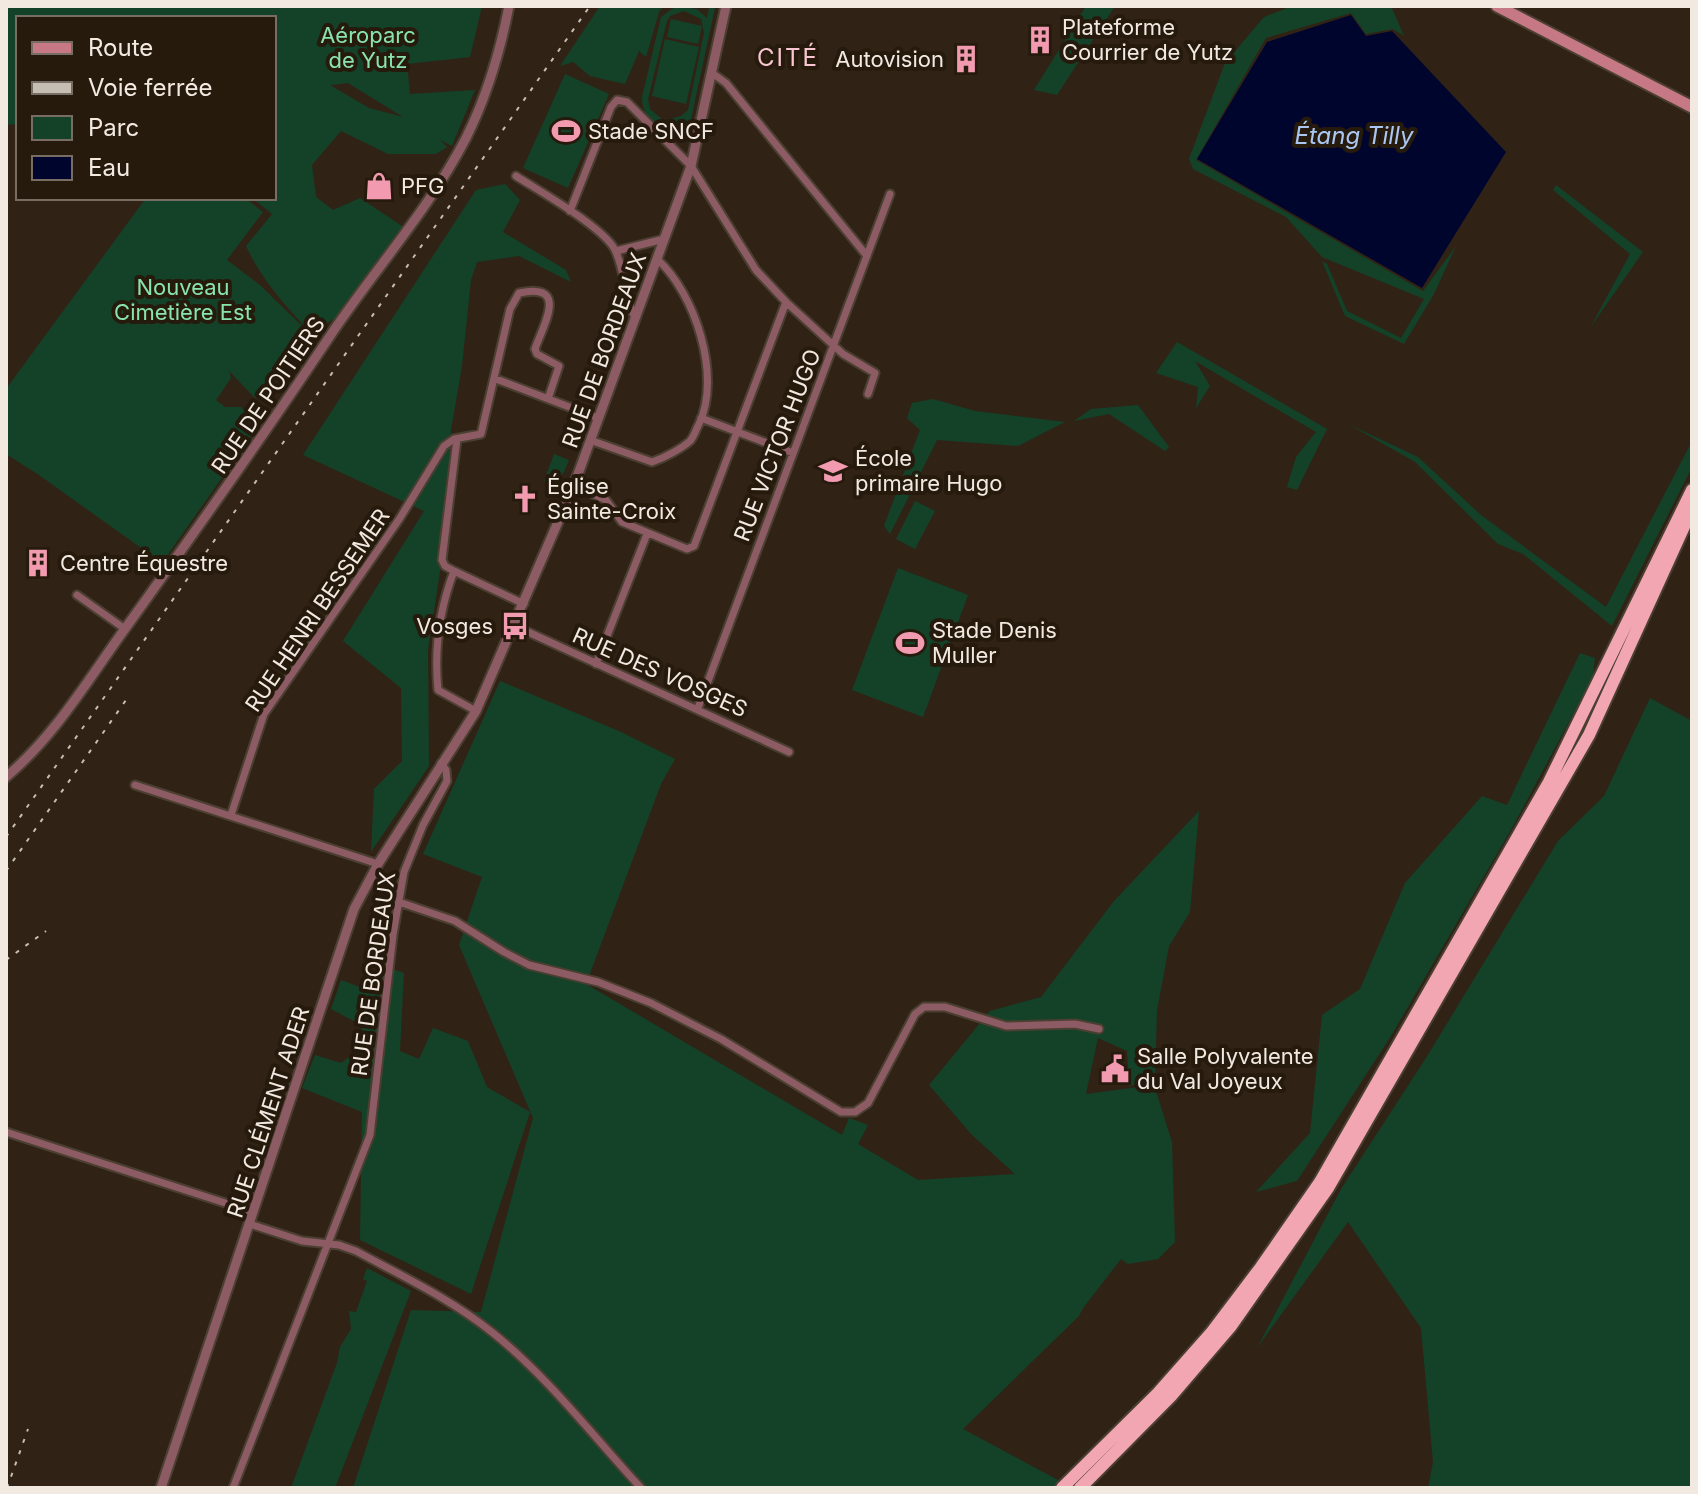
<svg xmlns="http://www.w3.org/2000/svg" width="1698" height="1494" font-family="Inter,sans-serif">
  <rect width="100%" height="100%" fill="#302316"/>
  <!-- green -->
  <path fill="#134229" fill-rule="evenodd" d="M6 6H482L470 57 407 64 410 94 475 90 452 146 440 140 447 147 436 154H388L341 131 312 165 316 197 333 210 360 198 405 228 347 311 311 333C286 307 261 279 246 246L272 214 252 198H274V18H18V124L6 125ZM348 83 403 117 369 108 330 85Z
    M600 6H664L659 12 646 57 639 51 625 84 590 76 573 62 560 66Z
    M676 6 697 9 707 18 709 7 715 8 688 133 683 132 685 120C664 134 642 122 642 97L661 17ZM684 11 701 19 704 33 688 110 681 116 664 121 650 109 648 99 667 21 670 16Z
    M1086 6H1115L1057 95 1034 90Z
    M1292 6H1391L1404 36 1393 29 1366 34 1351 13 1266 38 1196 160 1423 291 1456 246 1434 294 1404 344 1345 316 1322 261 1327 264 1347 311 1401 338 1424 299 1322 257 1286 217 1193 169 1189 159 1225 63 1264 17Z
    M671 19 702 26 698 44 667 37Z
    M665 39 699 47 686 104 652 96Z
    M565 74 609 94 568 188 523 168Z
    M505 184 520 200 503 232 566 270 571 282 519 256 477 262 471 280 462 366 451 430 446 533 428 649 429 766 371 852 374 789 402 761 401 688 343 641 424 511 303 455 476 190Z
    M1556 185 1643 252 1590 328 1630 254 1553 190Z
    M146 198H245L263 212 227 260 260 285 306 330 256 399 229 371 231 378 216 400 225 407H241L259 425 162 563 39 475 6 454V389Z
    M1177 342 1327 429 1297 490 1287 487 1296 457 1316 432 1195 361 1210 386 1196 408 1198 387 1156 373Z
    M933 399 975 411 1065 422 1018 446 937 440 890 534 884 526 920 430 907 418 912 403Z
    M1138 405 1169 447 1165 451 1109 414 1074 421 1091 409Z
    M1350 425 1418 457 1481 515 1606 607 1692 441V467L1612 626 1523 554 1498 544 1415 462Z
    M554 454 569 460 564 472 553 485 544 481Z
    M915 501 935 511 915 549 896 539Z
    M898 568 968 595 923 717 852 690Z
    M1580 653 1595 658 1593 677 1512 828 1391 1036 1297 1181 1256 1192 1310 1133 1322 1015 1360 989 1405 883 1482 796 1507 805Z
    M500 681 621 732 675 759 661 784 586 984 842 1135 849 1118 868 1125 858 1144 918 1180 1015 1174 972 1135 929 1085 990 1011 1041 997 1114 901 1199 811 1190 912 1169 946 1157 1011 1155 1080 1129 1086 1127 1051 1098 1038 1086 1094 1154 1085 1172 1142 1175 1242 1158 1259 1128 1264 1121 1259 1083 1308 1079 1316 963 1429 1073 1488H353L411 1310 481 1312 533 1118 459 945 482 877 423 854Z
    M1650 698 1692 721V1488H1428L1433 1462 1421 1328 1348 1222 1257 1348 1341 1189 1426 1058 1558 841 1604 796Z
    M387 967 404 973 400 1051 419 1059 433 1028 468 1041 487 1087 530 1112 471 1294 360 1240 362 1112 302 1088 315 1055 341 1063 355 1053 363 1026 331 1009 341 980 368 990Z
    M367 1268 411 1291 335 1488H291L337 1363 340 1347 351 1329 349 1311 356 1312 367 1281 363 1279Z"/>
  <!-- water -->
  <path fill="#00052e" d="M1351 15 1366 36 1392 31 1506 152 1422 288 1197 159 1267 42Z"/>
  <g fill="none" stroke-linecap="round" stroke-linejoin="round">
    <defs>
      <path id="minor" d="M712 73 726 83 867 256
        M516 176C539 191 607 229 616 252 625 273 625 297 635 318
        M570 211 611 107 617 100 627 102 691 166 756 270 786 302 843 354 875 373 868 394
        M616 251 664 239
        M496 379 598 418
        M701 418 793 453
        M457 439 442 560 445 566 454 571C440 608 434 650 438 690L476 711
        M590 440 652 462C664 458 681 449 690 441 694 437 696 429 699 424 722 376 695 293 657 259
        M574 485 606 500 622 522 687 549 694 546 786 302
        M454 571 524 604
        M77 595 125 629
        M515 626 789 752
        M596 664 647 534
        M698 708 890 194
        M135 785 378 864
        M231 815 264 714 400 518 444 446 454 439 481 434 510 309 519 293C571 282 542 327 535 349L537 354 559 366 548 399
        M399 902 455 921 504 952 529 965 598 982 651 1003 721 1039 841 1112H855L868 1103 915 1014 924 1007H945L1006 1026 1075 1024 1099 1029
        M6 1132 253 1212
        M250 1224 302 1241 339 1245 356 1251C402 1276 451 1299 493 1333 548 1377 593 1436 641 1488
        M233 1488 370 1135 393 935 404 872 423 825 447 781 446 770 441 763"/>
      <path id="tertiary" d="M6 777C56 735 89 678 127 626 197 529 266 432 332 333 376 268 430 208 466 138 487 96 500 52 509 6
        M161 1488 354 909 378 864 476 711 574 485 691 166 726 6"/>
      <path id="secondary" d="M1497 6 1692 107"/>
      <path id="trunk" d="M1062 1488 1158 1393 1211 1333 1261 1267 1320 1182 1549 782 1692 490
        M1080 1488 1171 1396 1231 1326 1328 1188 1589 735 1692 509"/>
    </defs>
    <!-- minor casing -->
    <use href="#minor" stroke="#4b3f32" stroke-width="11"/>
    <!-- tertiary casing -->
    <use href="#tertiary" stroke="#4b3f32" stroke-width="13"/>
    <!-- secondary casing -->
    <use href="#secondary" stroke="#4b3f32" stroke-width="15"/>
    <!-- trunk casing -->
    <use href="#trunk" stroke="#4b3f32" stroke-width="16"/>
    <!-- minor -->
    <use href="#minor" stroke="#8d5b63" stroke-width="7"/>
    <!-- tertiary -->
    <use href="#tertiary" stroke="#8d5b63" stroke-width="9"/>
    <!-- secondary -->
    <use href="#secondary" stroke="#c77885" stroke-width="11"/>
    <!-- trunk -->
    <use href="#trunk" stroke="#f2a6b2" stroke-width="12"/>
    <!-- rail -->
    <path stroke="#c6bdb3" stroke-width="2" stroke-dasharray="4 8" stroke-linecap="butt" d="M6 837 590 6
      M6 871 126 700
      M6 960 46 931
      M7 1488 28 1429"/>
  </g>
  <!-- icons -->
  <defs>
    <symbol id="building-bare" viewBox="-9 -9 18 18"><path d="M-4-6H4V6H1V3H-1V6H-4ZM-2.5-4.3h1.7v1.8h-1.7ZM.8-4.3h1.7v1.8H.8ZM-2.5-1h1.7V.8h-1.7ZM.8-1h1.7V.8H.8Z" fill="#f19ab0" stroke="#261a0d" stroke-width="2.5" paint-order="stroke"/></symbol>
    <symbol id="stadium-bare" viewBox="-9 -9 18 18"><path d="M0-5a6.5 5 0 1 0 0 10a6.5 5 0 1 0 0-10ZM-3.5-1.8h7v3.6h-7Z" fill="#f19ab0" stroke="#261a0d" stroke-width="2.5" paint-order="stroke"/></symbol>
    <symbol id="shop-bare" viewBox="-9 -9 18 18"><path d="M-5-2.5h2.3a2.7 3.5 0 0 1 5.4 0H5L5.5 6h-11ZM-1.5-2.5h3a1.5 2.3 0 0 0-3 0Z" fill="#f19ab0" stroke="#261a0d" stroke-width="2.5" paint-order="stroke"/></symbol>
    <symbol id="school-bare" viewBox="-9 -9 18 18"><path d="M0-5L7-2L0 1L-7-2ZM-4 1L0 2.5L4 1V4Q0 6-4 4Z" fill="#f19ab0" stroke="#261a0d" stroke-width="2.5" paint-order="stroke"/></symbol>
    <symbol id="church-bare" viewBox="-9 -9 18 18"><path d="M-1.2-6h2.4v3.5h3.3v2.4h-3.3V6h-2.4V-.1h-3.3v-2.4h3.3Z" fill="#f19ab0" stroke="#261a0d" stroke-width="2.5" paint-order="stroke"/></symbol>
    <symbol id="bus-bare" viewBox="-9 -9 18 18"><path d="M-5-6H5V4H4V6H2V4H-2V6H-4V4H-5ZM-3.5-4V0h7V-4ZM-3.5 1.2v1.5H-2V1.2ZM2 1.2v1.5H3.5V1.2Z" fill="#f19ab0" stroke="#261a0d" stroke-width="2.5" paint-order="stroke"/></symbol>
    <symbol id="civic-bare" viewBox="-9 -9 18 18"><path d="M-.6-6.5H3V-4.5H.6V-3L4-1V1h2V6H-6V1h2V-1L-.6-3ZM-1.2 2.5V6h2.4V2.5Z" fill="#f19ab0" stroke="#261a0d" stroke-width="2.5" paint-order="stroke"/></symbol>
  </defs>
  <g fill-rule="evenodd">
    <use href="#building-bare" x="1020" y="20" width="40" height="40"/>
    <use href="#building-bare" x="946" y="39" width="40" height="40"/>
    <use href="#stadium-bare" x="546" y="111" width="40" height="40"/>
    <use href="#shop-bare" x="359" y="166" width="40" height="40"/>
    <use href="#school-bare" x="813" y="451" width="40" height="40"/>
    <use href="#church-bare" x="505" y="479" width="40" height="40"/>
    <use href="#building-bare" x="18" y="543" width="40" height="40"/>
    <use href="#bus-bare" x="495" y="606" width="40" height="40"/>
    <use href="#stadium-bare" x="890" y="623" width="40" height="40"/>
    <use href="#civic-bare" x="1095" y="1049" width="40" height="40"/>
  </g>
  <g text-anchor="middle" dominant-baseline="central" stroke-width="8" stroke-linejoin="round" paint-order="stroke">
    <!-- poi labels -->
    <g font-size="22" fill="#f2eae1" stroke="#261a0d" text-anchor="start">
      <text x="1062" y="27">Plateforme<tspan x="1062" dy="25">Courrier de Yutz</tspan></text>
      <text x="944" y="59" text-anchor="end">Autovision</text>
      <text x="588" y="131">Stade SNCF</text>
      <text x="401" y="186">PFG</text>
      <text x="855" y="458">École<tspan x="855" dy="25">primaire Hugo</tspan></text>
      <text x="547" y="486">Église<tspan x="547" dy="25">Sainte-Croix</tspan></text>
      <text x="60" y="563">Centre Équestre</text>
      <text x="493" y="626" text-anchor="end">Vosges</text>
      <text x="932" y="630">Stade Denis<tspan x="932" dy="25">Muller</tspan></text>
      <text x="1137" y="1056">Salle Polyvalente<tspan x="1137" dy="25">du Val Joyeux</tspan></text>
    </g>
    <!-- park labels -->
    <g font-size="22" fill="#88e3ac" stroke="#261a0d">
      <text x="368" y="35">Aéroparc<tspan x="368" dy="25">de Yutz</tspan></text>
      <text x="183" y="287">Nouveau<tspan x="183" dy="25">Cimetière Est</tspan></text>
    </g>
    <!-- street labels -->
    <g font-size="22" fill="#f2eae1" stroke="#261a0d">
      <text transform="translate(604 350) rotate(-70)">RUE DE BORDEAUX</text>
      <text transform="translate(268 395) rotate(-56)">RUE DE POITIERS</text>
      <text transform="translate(777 445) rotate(-69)">RUE VICTOR HUGO</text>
      <text transform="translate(317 610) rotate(-56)">RUE HENRI BESSEMER</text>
      <text transform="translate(660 672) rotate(24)">RUE DES VOSGES</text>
      <text transform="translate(373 974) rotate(-82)">RUE DE BORDEAUX</text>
      <text transform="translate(268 1112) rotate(-72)">RUE CLÉMENT ADER</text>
    </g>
    <!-- neighbourhood labels -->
    <g font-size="24" letter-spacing="2" fill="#f8c5d0" stroke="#261a0d">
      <text x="788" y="57">CITÉ</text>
    </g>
    <!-- water labels -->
    <g font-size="24" font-style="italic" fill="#aac7f3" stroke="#261a0d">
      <text x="1354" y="135">Étang Tilly</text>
    </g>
  </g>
  <!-- border -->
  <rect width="1698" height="1494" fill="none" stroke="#f2eae1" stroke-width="16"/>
  <!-- legend -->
  <rect x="16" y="16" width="260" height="184" fill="#261a0d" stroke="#786d62" stroke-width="2"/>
  <rect x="32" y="42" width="40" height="12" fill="#c77885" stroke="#786d62" stroke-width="2"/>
  <text x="88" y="56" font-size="24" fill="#f2eae1">Route</text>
  <rect x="32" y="82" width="40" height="12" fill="#c6bdb3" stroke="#786d62" stroke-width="2"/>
  <text x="88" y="96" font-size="24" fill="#f2eae1">Voie ferrée</text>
  <rect x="32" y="116" width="40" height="24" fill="#134229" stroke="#786d62" stroke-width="2"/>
  <text x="88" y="136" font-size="24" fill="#f2eae1">Parc</text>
  <rect x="32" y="156" width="40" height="24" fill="#00052e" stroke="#786d62" stroke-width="2"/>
  <text x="88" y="176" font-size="24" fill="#f2eae1">Eau</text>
</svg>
